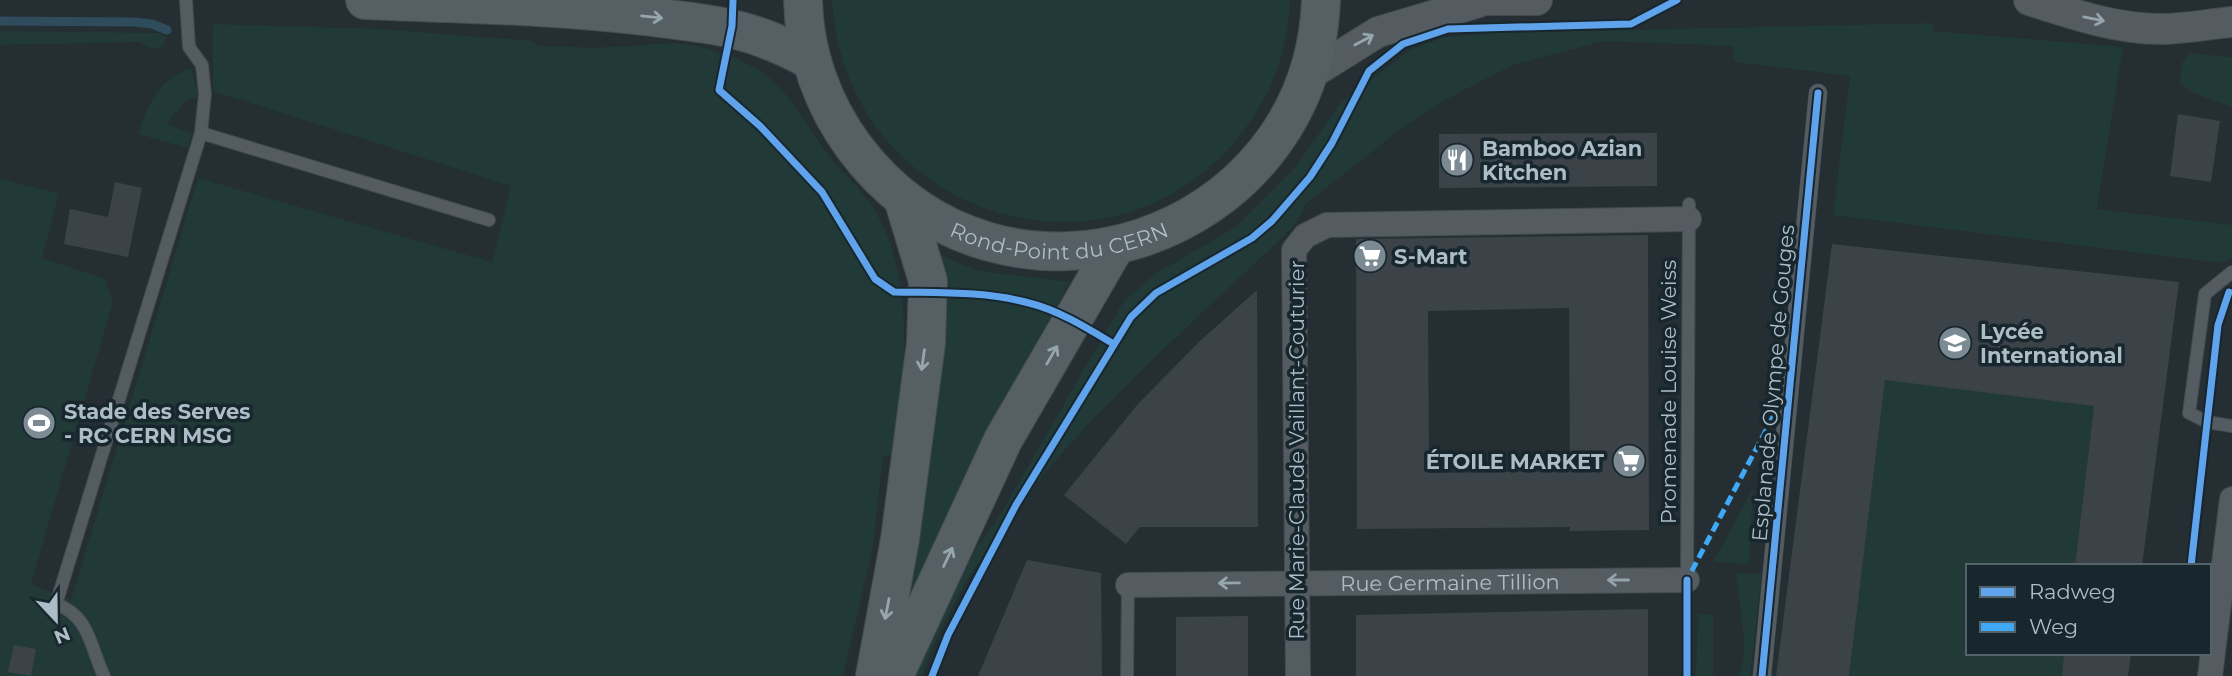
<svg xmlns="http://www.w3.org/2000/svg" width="2232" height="676" font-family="Montserrat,sans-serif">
  <rect width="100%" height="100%" fill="#242e33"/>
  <!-- green -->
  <path fill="#213a37" d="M832 0H1290C1289 48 1272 95 1242 133 1109 303 844 214 832 0Z
    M1933 23V31L2123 47 2097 209 2231 225 2232 217V257L2221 263 1833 215 1850 76 1734 62 1733 46 1604 41 1513 65 1449 98 1402 128 1306 204 1293 227C1156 360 988 492 922 676H911L918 656 973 553 1000 515 1123 302 1155 274 1237 226 1294 169 1341 102 1412 49 1445 37 1495 33Z
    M213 24 380 29 533 41 538 46C564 47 591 48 617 47 647 46 673 39 702 47 776 67 783 90 824 149 838 169 858 185 872 206 917 274 904 379 897 456H883L873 547 843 676H0V178L59 194 42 258 105 279 113 302 31 584 71 600 198 178 492 262 511 186 213 91Z
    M0 31 160 33 166 37 163 46C153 50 148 48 139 42L0 45Z
    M2189 53 2232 57V107L2193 93 2180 83 2182 63Z
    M191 68 199 97 187 100 166 124 192 133 188 148 138 134C148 103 158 80 191 68Z
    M935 252 975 270 1070 282 976 452 897 640Z
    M1885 379 2094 406 2075 566H1968V653H2064L2062 676H1849Z
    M1753 489 1749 564 1713 562Z
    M1736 573 1762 574 1750 676H1739C1751 650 1738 602 1736 573Z
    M1698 614 1713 615V676H1696Z"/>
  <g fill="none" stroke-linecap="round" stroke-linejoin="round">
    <!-- stream -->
    <path stroke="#2e4c5c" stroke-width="9" d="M0 21 134 22 152 24 167 30"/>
  </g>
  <!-- building -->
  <path fill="#3b4348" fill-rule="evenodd" d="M2178 114 2220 121 2211 182 2170 176Z
    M1657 133V186L1439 188V134Z
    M115 182 142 188 128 257 64 244 70 209 108 217Z
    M1648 235 1649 530 1570 531V527L1357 529 1356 239ZM1569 308 1570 471 1429 473 1428 311Z
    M1832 244 2179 282 2142 566H2075L2094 406 1885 380 1849 676H1776Z
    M1257 290 1258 527H1140L1126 544 1064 495 1137 405 1200 341Z
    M1027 560 1101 573 1102 676H978Z
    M1648 609V676H1356V615Z
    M1248 616V676H1176V617Z
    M14 645 36 649 31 676 8 672Z
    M2064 653H2131L2128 676H2062Z"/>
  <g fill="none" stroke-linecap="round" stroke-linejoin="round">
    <defs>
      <path id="service" d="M201 133 489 220
        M2232 272 2205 294 2189 413 2207 422 2232 426
        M1687 580 1689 204
        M104 676C90 647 90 616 56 604L201 133 205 94 202 65 189 47 186 0
        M1127 676 1128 585"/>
      <path id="pedestrian" d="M1762 676 1818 93"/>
      <g id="minor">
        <path id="s1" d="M1128 585 1687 580"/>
        <path d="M1298 676 1294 250 1305 236 1327 225 1689 219"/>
        <path d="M2210 676 2232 499"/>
      </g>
      <path id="tertiary" d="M1470 0H1537
        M2029 0C2072 14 2116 29 2161 29 2185 29 2209 24 2232 22
        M1306 77 1378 32 1479 2"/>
      <g id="primary">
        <path d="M365 0C458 4 551 5 643 16 711 24 750 26 812 61"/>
        <path id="s2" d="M803 0C804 53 823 105 854 147 1002 345 1312 242 1321 0"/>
        <path d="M875 676 900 539 926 343 928 281 903 198"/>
        <path d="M894 676 1003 440 1116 245"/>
      </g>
    </defs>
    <!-- service casing -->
    <use href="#service" stroke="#424a4e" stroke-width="14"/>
    <!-- pedestrian casing -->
    <use href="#pedestrian" stroke="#424a4e" stroke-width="19"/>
    <!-- minor casing -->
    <use href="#minor" stroke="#424a4e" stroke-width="26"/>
    <!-- tertiary casing -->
    <use href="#tertiary" stroke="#424a4e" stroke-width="32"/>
    <!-- primary casing -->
    <use href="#primary" stroke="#414b50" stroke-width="40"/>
    <!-- service -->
    <use href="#service" stroke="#545c62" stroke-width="12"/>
    <!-- pedestrian -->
    <use href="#pedestrian" stroke="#545c62" stroke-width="18"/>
    <!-- minor -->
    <use href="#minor" stroke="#545c62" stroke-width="24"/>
    <!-- tertiary -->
    <use href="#tertiary" stroke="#545c62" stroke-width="30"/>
    <!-- primary -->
    <use href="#primary" stroke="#565f63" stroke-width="38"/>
    <!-- quiet -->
    <path stroke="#3fa9f5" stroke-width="5" stroke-dasharray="10 5" stroke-linecap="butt" d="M1687 585V580L1784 396"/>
    <defs>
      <path id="cycleway" d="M733 0 732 26 719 90 760 126 822 192 875 279 894 292C939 293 985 291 1029 303 1058 310 1087 328 1112 343
        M2191 566 2218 325 2229 292
        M932 676 948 635 1016 505 1131 317 1156 293 1252 238 1272 221 1310 177 1332 143 1369 71 1403 44 1448 29 1631 24 1677 0
        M1687 676V580
        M1762 676 1818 93"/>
    </defs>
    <!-- cycleway casing -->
    <use href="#cycleway" stroke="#18262e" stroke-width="11"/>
    <!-- cycleway -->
    <use href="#cycleway" stroke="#60a3ed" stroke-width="7"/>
  </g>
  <!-- one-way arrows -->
  <defs><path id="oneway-shaft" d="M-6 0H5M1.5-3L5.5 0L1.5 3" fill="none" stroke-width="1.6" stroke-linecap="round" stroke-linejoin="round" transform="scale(1.75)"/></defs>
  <g stroke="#96a6ad">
    <use href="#oneway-shaft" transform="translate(652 17) rotate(6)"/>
    <use href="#oneway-shaft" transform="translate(1052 355) rotate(-60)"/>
    <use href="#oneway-shaft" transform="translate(923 360) rotate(98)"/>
    <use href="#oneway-shaft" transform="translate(948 557) rotate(-65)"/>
    <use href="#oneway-shaft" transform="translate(887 609) rotate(101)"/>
  </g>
  <g stroke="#96a5ad">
    <use href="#oneway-shaft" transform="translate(2094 19) rotate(11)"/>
    <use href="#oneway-shaft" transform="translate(1364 40) rotate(-28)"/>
    <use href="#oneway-shaft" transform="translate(1618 580) rotate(180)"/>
    <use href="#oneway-shaft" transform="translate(1229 583) rotate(179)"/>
  </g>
  <!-- icons -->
  <defs>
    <symbol id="restaurant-disc" viewBox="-11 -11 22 22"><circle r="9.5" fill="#7c8b93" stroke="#18262e"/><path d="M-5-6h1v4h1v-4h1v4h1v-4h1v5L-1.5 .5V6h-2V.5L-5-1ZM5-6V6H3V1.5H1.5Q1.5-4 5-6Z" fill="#fff"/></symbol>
    <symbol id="supermarket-disc" viewBox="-11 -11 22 22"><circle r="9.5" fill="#7c8b93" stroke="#18262e"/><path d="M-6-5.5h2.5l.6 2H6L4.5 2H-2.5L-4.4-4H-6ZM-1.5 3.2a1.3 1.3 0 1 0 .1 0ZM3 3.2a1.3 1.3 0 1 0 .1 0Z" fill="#fff"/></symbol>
    <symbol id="school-disc" viewBox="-11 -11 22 22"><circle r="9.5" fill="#7c8b93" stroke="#18262e"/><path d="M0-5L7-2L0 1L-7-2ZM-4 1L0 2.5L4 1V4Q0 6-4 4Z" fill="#fff"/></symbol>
    <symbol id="stadium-disc" viewBox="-11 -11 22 22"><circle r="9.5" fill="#7c8b93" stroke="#18262e"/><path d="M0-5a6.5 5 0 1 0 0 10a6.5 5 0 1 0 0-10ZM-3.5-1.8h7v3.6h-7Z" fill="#fff"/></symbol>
  </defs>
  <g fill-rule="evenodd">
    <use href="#restaurant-disc" x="1438" y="141" width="38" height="38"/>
    <use href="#supermarket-disc" x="1351" y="237" width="38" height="38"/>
    <use href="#school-disc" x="1936" y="324" width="38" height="38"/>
    <use href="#stadium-disc" x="20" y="404" width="38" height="38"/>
    <use href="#supermarket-disc" x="1610" y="442" width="38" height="38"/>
  </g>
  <g text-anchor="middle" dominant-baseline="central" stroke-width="7" stroke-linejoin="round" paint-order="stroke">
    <!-- poi labels -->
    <g font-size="21" font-weight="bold" fill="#acbdc6" stroke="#18262e" text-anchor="start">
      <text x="1482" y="148">Bamboo Azian<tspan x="1482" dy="24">Kitchen</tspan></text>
      <text x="1394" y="256">S-Mart</text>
      <text x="1980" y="331">Lycée<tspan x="1980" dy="24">International</tspan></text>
      <text x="64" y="411">Stade des Serves<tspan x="64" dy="24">- RC CERN MSG</tspan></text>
      <text x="1604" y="461" text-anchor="end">ÉTOILE MARKET</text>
    </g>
    <!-- street labels -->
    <g font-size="21" fill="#acbdc6" stroke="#18262e">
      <text stroke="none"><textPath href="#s2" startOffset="397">Rond-Point du CERN</textPath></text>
      <text transform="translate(1773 383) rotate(-85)">Esplanade Olympe de Gouges</text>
      <text transform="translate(1668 392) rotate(-90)">Promenade Louise Weiss</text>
      <text transform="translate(1296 450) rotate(-90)">Rue Marie-Claude Vaillant-Couturier</text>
      <text stroke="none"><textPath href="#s1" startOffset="322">Rue Germaine Tillion</textPath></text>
    </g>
  </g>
  <!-- legend -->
  <rect x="1966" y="564" width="245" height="91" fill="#18262e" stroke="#53626b" stroke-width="2"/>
  <rect x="1980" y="587" width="35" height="10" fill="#60a3ed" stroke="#53626b" stroke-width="2"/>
  <text x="2029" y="599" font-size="21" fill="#acbdc6">Radweg</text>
  <rect x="1980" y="622" width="35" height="10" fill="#3fa9f5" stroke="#53626b" stroke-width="2"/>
  <text x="2029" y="634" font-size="21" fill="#acbdc6">Weg</text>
  <!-- north arrow -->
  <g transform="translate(56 620) rotate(158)" stroke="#18262e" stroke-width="5" paint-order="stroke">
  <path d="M0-5L12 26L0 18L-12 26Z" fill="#acbdc6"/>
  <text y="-10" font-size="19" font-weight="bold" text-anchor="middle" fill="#acbdc6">N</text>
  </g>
</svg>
